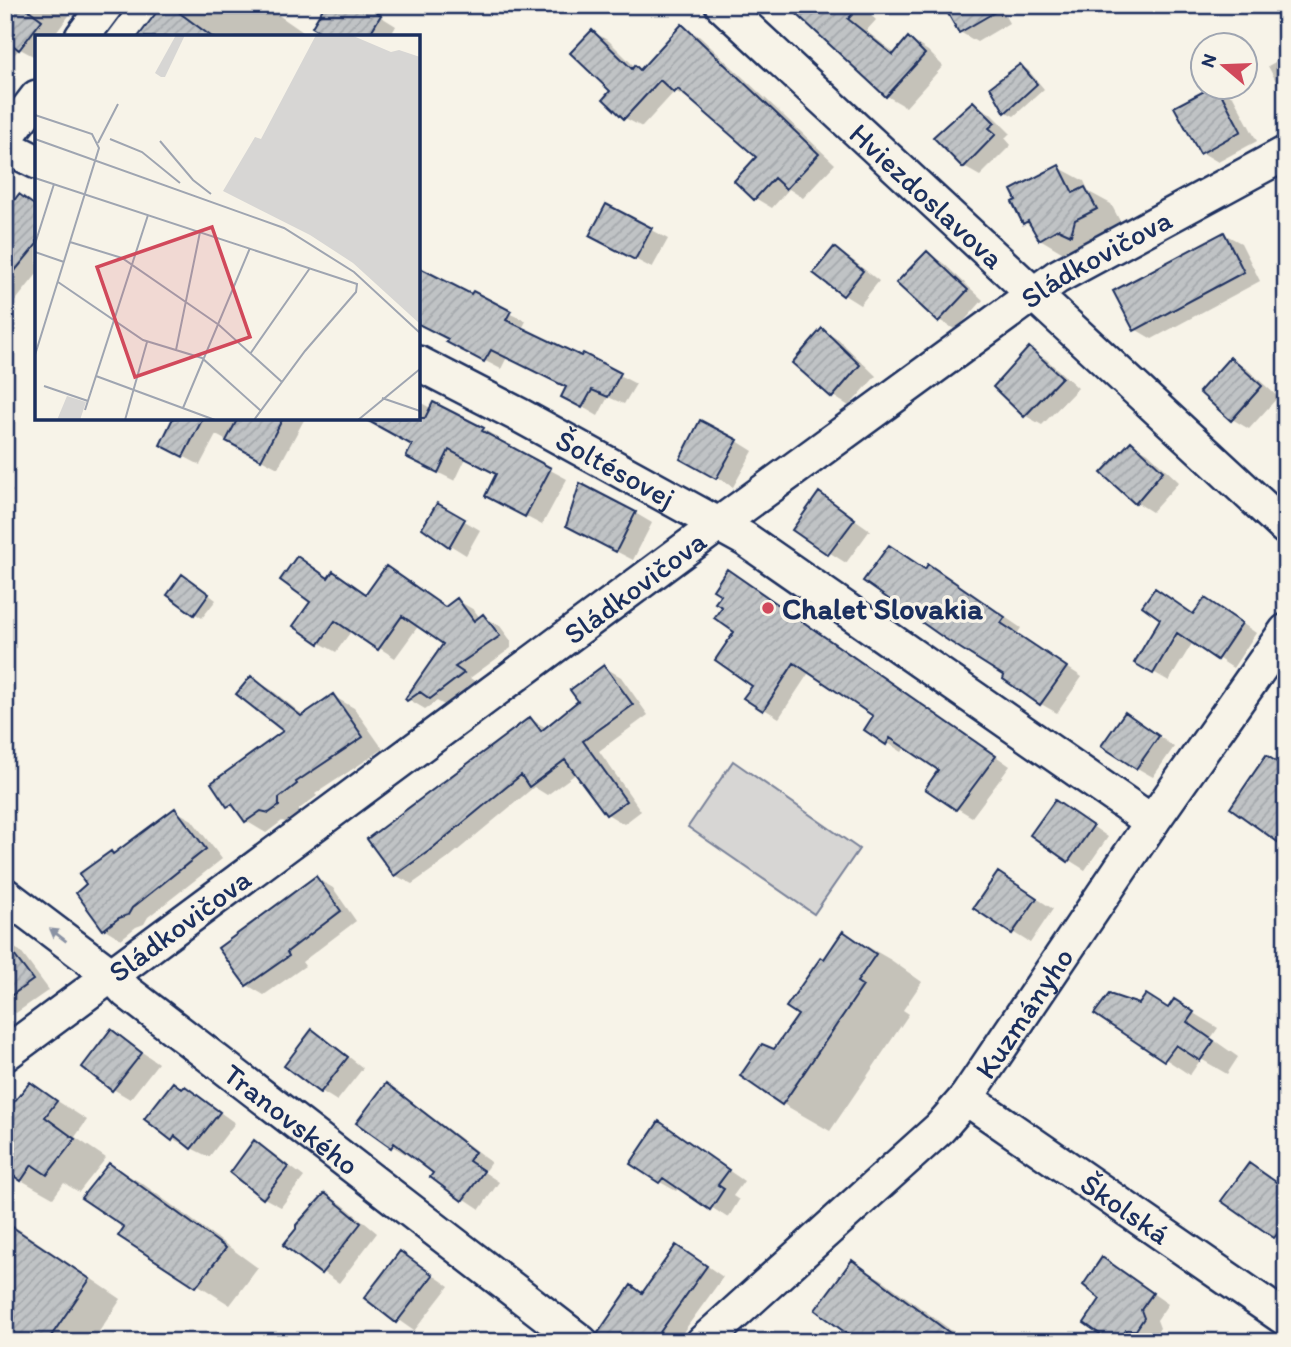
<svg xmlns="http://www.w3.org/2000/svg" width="1291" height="1347" font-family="Itim,sans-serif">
  <defs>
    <pattern id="building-hatch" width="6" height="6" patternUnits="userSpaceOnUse" patternTransform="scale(1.75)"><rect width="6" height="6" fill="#c0c3c5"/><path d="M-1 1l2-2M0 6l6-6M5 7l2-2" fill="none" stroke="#a4a8ac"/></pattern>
  </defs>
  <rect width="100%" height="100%" fill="#f7f3e8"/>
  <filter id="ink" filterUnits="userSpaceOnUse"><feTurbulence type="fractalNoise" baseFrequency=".0143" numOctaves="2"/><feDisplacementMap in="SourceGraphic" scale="14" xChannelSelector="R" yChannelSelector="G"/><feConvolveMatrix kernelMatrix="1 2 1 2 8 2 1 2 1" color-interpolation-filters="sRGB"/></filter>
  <g filter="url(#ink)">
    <!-- park -->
    <path fill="#d7d6d4" stroke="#798299" stroke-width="2" d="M733 761 859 849 814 914 688 827Z"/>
    <!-- shadow -->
    <path fill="#0003" d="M6 5H77L53 37H37V58L20 49 5 63Z
      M176 5H264L303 32 299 37H155Z
      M362 5 396 26 390 37H332Z
      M581 5H601L594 13Z
      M788 5H870L866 10 876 20 866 31 896 54 909 39 928 51 943 66 906 107 887 96Z
      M999 5 1009 23 977 42 960 32Z
      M682 27 699 36 835 164 803 198 789 189 772 208 755 198 737 181 758 157 693 100 692 101 675 91 642 127 625 118 605 99 613 91 593 32 609 41 634 66 642 71Z
      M1286 56V100L1268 66Z
      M1020 66 1028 70 1044 89 1014 116 1006 112 992 88Z
      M1214 88 1233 96 1257 141 1218 162 1201 152 1177 108Z
      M973 103 990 113 1010 133 1005 138 1011 145 980 176 964 167Z
      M1058 167 1084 181 1089 192 1111 204 1121 223 1100 234 1097 248 1084 243 1065 254 1040 239 1034 228 1025 223Z
      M19 196 37 207V274L5 314V215Z
      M651 230 668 239 652 268 608 245Z
      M1224 234 1241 243 1260 281 1152 339 1135 329Z
      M834 249 851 259 879 281 860 305 844 295Z
      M927 253 943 263 983 300 956 330 939 320Z
      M472 297 526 321 522 329 582 358 583 356 636 384 624 404 608 397 598 416 579 405 567 387 507 357 501 369 464 350Z
      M823 331 839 340 876 376 849 406 833 396Z
      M1029 350 1046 359 1078 388 1042 425 1026 416 996 387Z
      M1231 359 1247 369 1278 397 1249 429 1232 419Z
      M418 401 432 409 434 404 483 429 500 439 498 442 567 479 542 525 504 505 498 474 466 458 455 481 425 466 414 444Z
      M175 418H305L278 468 216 435 200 465 179 454Z
      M737 441 753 451 733 487 683 458Z
      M1131 443 1148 453 1179 482 1152 512 1136 502Z
      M5 485 13 491 5 501Z
      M819 494 870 530 846 563 794 530Z
      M437 505 480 530 466 555 450 545Z
      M635 513 652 523 633 560 585 535Z
      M5 519 13 525 5 535Z
      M314 568 330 579 367 595 387 568 447 608 457 600 474 610 480 618 483 616 500 626 511 641V648L470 678 479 684 448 707 437 701 425 709 408 699 445 643 419 625 395 658 352 630 336 652 320 643 312 601Z
      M926 570 945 576 1021 628 1017 634 1082 677 1057 713 1041 704 1007 676Z
      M742 580 1010 766 972 817 957 808 941 769 906 746 902 752 866 729 875 716 810 671 779 718 746 698 754 685 737 631Z
      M191 581 216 600 202 618 194 613Z
      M1155 590 1194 615 1220 608 1256 633 1233 668 1193 642 1169 681 1136 662 1163 618Z
      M604 667 621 677 648 715 599 751 641 811 624 824 607 814 577 773 547 795 534 787 446 860 412 884 395 875 530 719 547 728 581 702Z
      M251 678 272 690 304 716 333 696 354 708 383 749 315 794 317 796 299 809V817L291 824 282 821 266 833 246 821 239 811 228 805 286 731Z
      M1142 724 1174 747 1153 777 1137 768Z
      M176 811 192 820 222 859 148 917 144 924 136 927 121 939 105 929 78 893 114 855Z
      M1072 812 1108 837 1085 870 1069 860Z
      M316 878 333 888 356 921 302 962 305 966 264 995 247 985 220 948Z
      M1015 884 1053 909 1030 943 975 908Z
      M844 933 891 960 922 982 903 1010 909 1014 830 1131 783 1104 742 1076 775 1051 800 1014 825 961Z
      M5 943 20 951 49 990 16 1013 5 1007Z
      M1175 1002 1218 1028 1211 1038 1238 1057 1227 1074 1201 1059 1190 1075 1097 1014 1139 1006 1169 1009Z
      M111 1031 158 1063 130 1099 113 1089Z
      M312 1031 329 1041 363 1068 337 1101 321 1091Z
      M31 1084 87 1120 75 1137 106 1158 79 1192 64 1183 53 1198 21 1180Z
      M387 1085 403 1095 491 1162 484 1172 499 1182 480 1209 432 1177 436 1173 411 1153 409 1156 392 1146Z
      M186 1088 235 1123 209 1157 173 1139Z
      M660 1123 744 1181 733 1196 739 1200 728 1218 680 1187 676 1191 660 1182Z
      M255 1143 271 1152 304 1177 281 1207 264 1198 232 1172Z
      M110 1165 143 1184 258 1268 230 1305 120 1235 126 1227Z
      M1250 1165 1286 1189V1243L1275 1237Z
      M325 1195 342 1204 377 1233 339 1283 285 1245Z
      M5 1220 121 1299 92 1342H5Z
      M401 1253 449 1286 414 1331 367 1298Z
      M693 1256 723 1277 676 1342H608L643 1294Z
      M1103 1259 1168 1304 1157 1320 1160 1328 1153 1339H1143L1141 1342H1114L1103 1298Z
      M852 1262 883 1280 967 1342H861Z"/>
    <!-- building -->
    <path fill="url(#building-hatch)" stroke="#1b2f5e" stroke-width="2" d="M5 5H22L42 20 19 50 5 39Z
      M162 5H169L212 37H138Z
      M325 5H365L381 15 368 37H329L312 27Z
      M787 5H861L848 19 893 55 908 37 925 54 886 97Z
      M943 5H1007L959 33Z
      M682 24 819 154 786 189 774 178 754 200 734 181 756 157 678 89 674 93 660 80 624 119 603 99 610 91 570 53 592 30 632 69 635 65 640 70Z
      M1020 64 1037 84 1005 113 990 87Z
      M1210 88H1218L1241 131 1200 154 1174 107Z
      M973 101 995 123 989 128 996 134 963 168 933 137Z
      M1059 165 1073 193 1085 187 1097 209 1075 220 1071 235 1058 229 1039 240 1028 221 1023 224 1012 202 1016 200 1011 190Z
      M19 194 37 207V244L5 283V212Z
      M606 204 652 228 635 260 589 236Z
      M1224 232 1244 272 1134 331 1113 291Z
      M834 247 863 271 843 296 813 273Z
      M927 251 968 290 938 322 896 283Z
      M418 267 471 294 473 291 511 311 506 320 581 356 583 353 621 373 608 397 592 390 582 408 561 397 566 387 491 350 484 362 446 342 448 339 418 324Z
      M822 328 860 365 832 398 792 363Z
      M1029 347 1062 377 1024 417 993 387Z
      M1230 357 1262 386 1231 421 1199 392Z
      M433 402 484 428 482 431 551 468 525 517 485 496 496 474 449 450 438 473 406 457 412 445 363 418H425Z
      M173 418H203L183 457 160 445Z
      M238 418H283L261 460 226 441Z
      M700 420 738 440 716 479 680 459Z
      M1131 441 1163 471 1135 504 1101 473Z
      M580 483 636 512 616 552 566 526Z
      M819 492 855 519 828 555 792 530Z
      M437 503 465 519 449 547 422 528Z
      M889 545 925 569 928 564 1005 617 1001 623 1067 667 1040 705 1003 679 1004 676 944 638 863 581Z
      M297 556 328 578 333 571 366 594 386 566 445 607 457 598 474 621 483 614 500 636 455 667 464 673 430 699 420 692 407 701 405 699 443 644 402 616 378 650 335 621 319 644 293 626 310 602 280 580Z
      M727 569 996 756 956 810 925 789 938 770 890 738 886 745 864 730 873 716 794 663 763 711 743 698 752 686 715 660 734 632 714 618 722 607 715 603 721 595 713 590Z
      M182 574 209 594 194 615 167 595Z
      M1155 588 1193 614 1205 598 1242 623 1217 660 1177 633 1153 674 1134 663 1160 619 1142 606Z
      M604 665 633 705 583 741 626 801 606 815 565 760 529 787 521 775 429 851 394 876 367 839 530 717 541 731 578 701 570 690Z
      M251 676 301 716 333 694 363 737 296 782 297 784 279 798V806L269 813 261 811 245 822 232 804 227 807 211 783 283 731 236 694Z
      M1125 712 1159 736 1136 769 1101 746Z
      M1266 755 1286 768V848L1230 808Z
      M1055 800 1093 826 1068 862 1030 835Z
      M175 808 206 849 132 908 128 915 119 918 103 930 76 893 86 884 79 874 111 851 113 854Z
      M998 872 1037 898 1012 934 973 908Z
      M316 876 341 911 287 952 289 956 246 986 218 948Z
      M843 931 876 954 857 982 863 986 782 1105 740 1076 762 1044 774 1049 798 1015 786 1007 821 957 824 959Z
      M5 943 33 980 5 1000Z
      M1109 994 1139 1004 1146 994 1168 1008 1174 999 1194 1012 1187 1022 1214 1041 1200 1061 1176 1045 1164 1061 1094 1014Z
      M111 1029 142 1053 112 1091 82 1067Z
      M312 1029 348 1057 320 1093 284 1066Z
      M30 1082 57 1101 45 1117 75 1139 47 1175 32 1165 21 1181 5 1170V1113Z
      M173 1082 182 1089 185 1086 220 1112 191 1149 175 1136 172 1141 144 1119Z
      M386 1083 475 1152 469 1161 484 1171 462 1201 430 1177 433 1173 394 1143 391 1148 356 1123Z
      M659 1121 729 1170 718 1185 724 1189 710 1210 663 1178 659 1183 630 1164Z
      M254 1140 288 1167 263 1199 230 1173Z
      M109 1163 226 1248 196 1287 118 1236 124 1227 81 1198Z
      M1249 1163 1286 1189V1223L1274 1238 1221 1201Z
      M325 1193 361 1223 321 1274 283 1245 296 1229V1225Z
      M5 1222 90 1279 47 1342H5Z
      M676 1245 707 1266 653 1342H600L598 1333 631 1285 642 1293Z
      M400 1251 433 1275 396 1323 364 1298Z
      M1102 1257 1153 1293 1141 1310 1144 1318 1136 1330H1126L1119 1342H1111L1084 1323 1100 1299 1083 1285Z
      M852 1260 962 1342H858L815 1310Z"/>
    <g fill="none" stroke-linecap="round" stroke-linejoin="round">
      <defs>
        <g id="minor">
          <path id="s1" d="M722 5 1286 528"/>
          <path d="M82 37 106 5"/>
          <path d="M5 139 37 97"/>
          <path d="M5 146 37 162"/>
          <path id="s2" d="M418 363 521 416 745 539 1152 822"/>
          <path id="s3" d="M5 895 111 975 127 992 581 1342"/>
          <path id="s4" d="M5 1054 719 524 1057 277 1286 153"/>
          <path id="s5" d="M966 1098 1286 1319"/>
          <path id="s6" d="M703 1342 940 1128 966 1098 1152 822 1286 631"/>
        </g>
      </defs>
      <!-- minor casing -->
      <use href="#minor" stroke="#1b2f5e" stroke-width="38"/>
      <!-- minor -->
      <use href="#minor" stroke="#f7f3e8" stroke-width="33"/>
    </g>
    <!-- one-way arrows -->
    <defs><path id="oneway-solid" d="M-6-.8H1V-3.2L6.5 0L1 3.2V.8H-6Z" transform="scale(1.75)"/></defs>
    <use fill="#8991a3" href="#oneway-solid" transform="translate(58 935) rotate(-143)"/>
  </g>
  <!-- markers -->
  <circle fill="#d1495b" stroke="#f7f3e8" stroke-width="2.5" cx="768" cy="608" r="7"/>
  <g text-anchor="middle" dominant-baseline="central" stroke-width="7" stroke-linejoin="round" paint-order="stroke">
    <!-- street labels -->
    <g font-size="30" fill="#1b2f5e" stroke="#f7f3e8">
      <text stroke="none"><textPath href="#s1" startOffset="280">Hviezdoslavova</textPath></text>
      <text stroke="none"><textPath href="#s4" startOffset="1351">Sládkovičova</textPath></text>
      <text stroke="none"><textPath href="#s2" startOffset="224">Šoltésovej</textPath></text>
      <text stroke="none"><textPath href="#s4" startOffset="784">Sládkovičova</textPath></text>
      <text stroke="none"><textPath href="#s4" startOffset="217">Sládkovičova</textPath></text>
      <text stroke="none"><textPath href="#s6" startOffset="462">Kuzmányho</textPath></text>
      <text stroke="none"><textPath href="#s3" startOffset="364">Tranovského</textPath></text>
      <text stroke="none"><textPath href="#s5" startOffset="194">Školská</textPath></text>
    </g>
    <!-- poi labels -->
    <g font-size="30" font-weight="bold" fill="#1b2f5e" stroke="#f7f3e8" text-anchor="start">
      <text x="782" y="608">Chalet Slovakia</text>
    </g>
  </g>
  <!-- overview -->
  <g transform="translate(35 35)">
    <rect width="385" height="385" fill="#f7f3e8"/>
    <path d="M141 0H150L130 42H126L120 38Z" fill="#d7d6d4"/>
    <path d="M32 361 51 367 45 385H22Z" fill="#d7d6d4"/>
    <path d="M281 0H316L356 17 364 15 385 22V289L318 228 275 200 188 156 220 102 226 104Z" fill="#d7d6d4"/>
    <path fill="none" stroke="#9fa5b1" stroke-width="2" d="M0 80 57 99 64 113 0 320M0 104 249 193 319 237 385 298M75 104 107 117 145 148M125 106 158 145 176 159M63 108 83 69M0 143 322 249 321 257 270 316 219 385M35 207 87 223 184 290 247 347M0 209 19 149M0 217 29 227M23 247 108 305 167 323 226 376M141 315 165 197M215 319 275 233M61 341 180 385M9 351 53 366M347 363 385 376M148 373 215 213M50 375 113 180M90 385 112 307M323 385 385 334"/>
    <path fill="#d1495b" fill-opacity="0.15" stroke="#d1495b" stroke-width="3.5" d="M177 192 215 302 100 342 62 232Z"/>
    <rect width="385" height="385" fill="none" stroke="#1b2f5e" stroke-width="3.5"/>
  </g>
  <!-- margin -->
  <rect width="1291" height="1347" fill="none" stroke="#f7f3e8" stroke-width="28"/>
  <rect x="14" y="14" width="1263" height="1319" fill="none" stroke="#1b2f5e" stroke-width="2.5" filter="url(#ink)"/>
  <!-- north arrow -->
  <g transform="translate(1224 66) rotate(289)"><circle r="33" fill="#f7f3e8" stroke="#9fa5b1" stroke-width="2"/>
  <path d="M0-5L12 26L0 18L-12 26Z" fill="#d1495b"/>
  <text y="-10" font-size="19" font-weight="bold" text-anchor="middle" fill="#1b2f5e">N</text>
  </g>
</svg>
